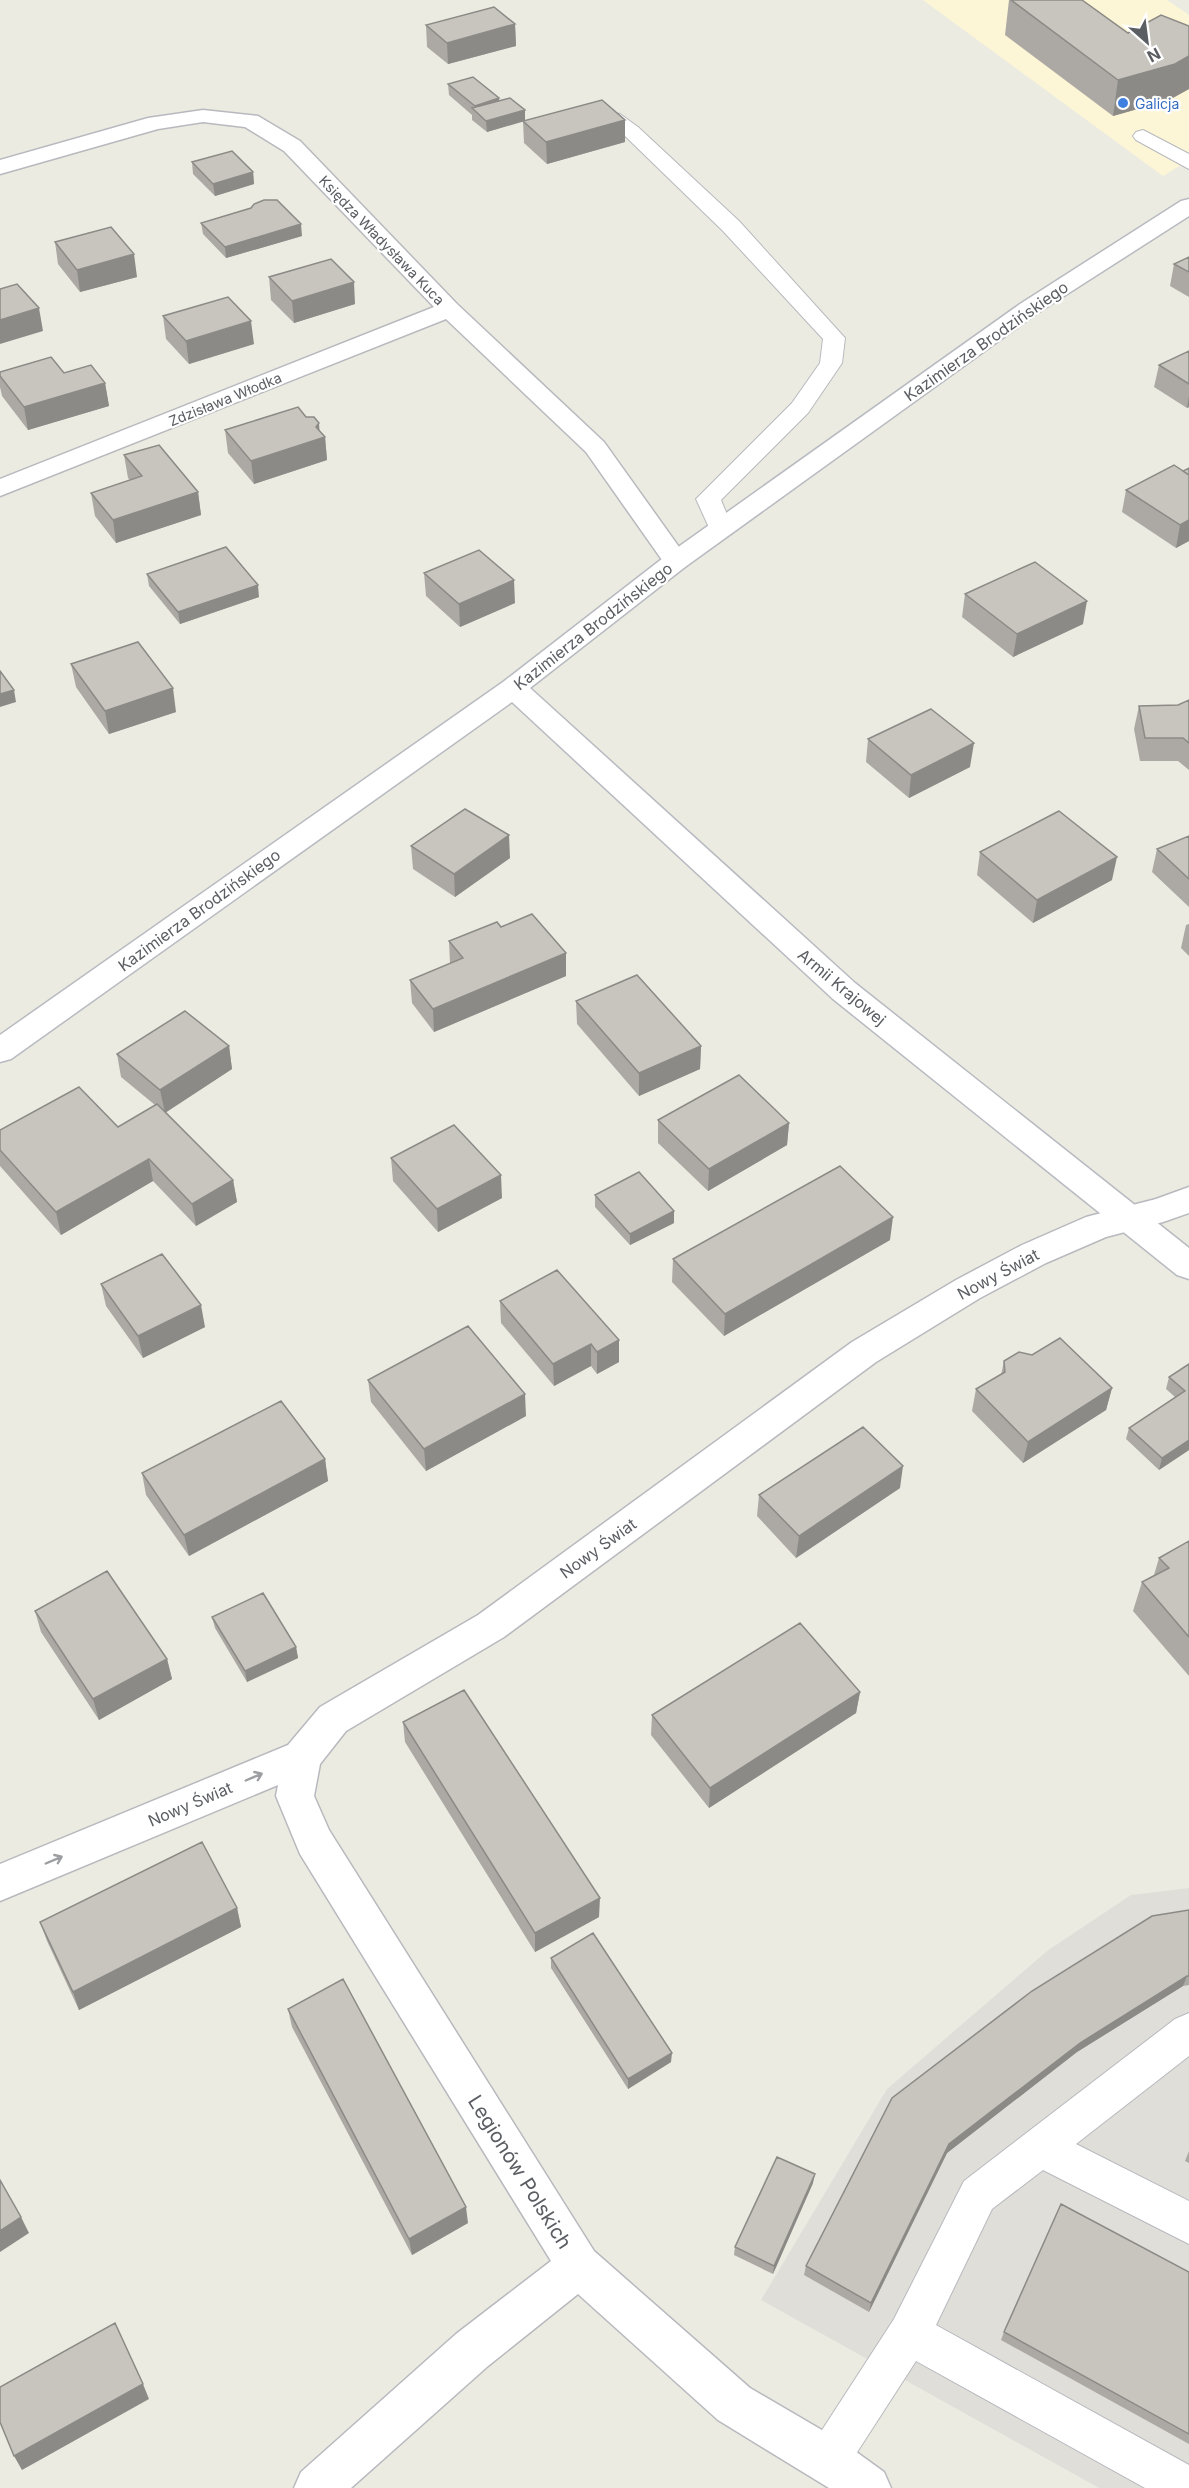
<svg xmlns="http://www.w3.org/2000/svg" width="1189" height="2488" font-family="Inter,sans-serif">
  <rect width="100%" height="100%" fill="#ecebe1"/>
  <!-- commercial -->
  <path fill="#fcf6d6" d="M923 0H1167L1189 15V160L1163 176Z"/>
  <!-- industrial -->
  <path fill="#e0ded9" d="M1189 1888V2488H1099L761 2300 887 2089 1047 1951 1131 1895Z"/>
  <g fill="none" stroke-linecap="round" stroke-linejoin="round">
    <defs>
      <path id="service" d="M586 108 620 114 638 127 739 221 845 338 842 363 808 413 721 500 733 529 730 534 721 536 712 534 696 499 792 403 820 363 823 339 723 231 624 135 607 123 579 118 576 114 579 110Z
        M1143 130 1189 154V169L1136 140 1133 136 1136 132Z
        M1189 2013V2056L1076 2144 1189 2201V2244L1043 2170 992 2209 936 2325 1189 2465V2488H1145L916 2361 843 2474 828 2481 813 2474 806 2459 813 2444 894 2319 964 2181 1175 2019Z"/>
      <path id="minor" d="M203 110 258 116 300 141 457 304 604 442 689 561 685 567 676 569 667 567 586 452 446 319 0 496V479L434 307 284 151 245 127 203 122 158 129 0 174V160L148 118Z
        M1189 1187V1213L1163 1222 1106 1237 1046 1263 980 1298 876 1362 504 1637 346 1731 320 1764 314 1796 329 1830 594 2251 750 2388 844 2443 884 2472 891 2488H829L718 2420 578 2294 488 2366 351 2488H294L301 2472 456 2334 551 2261 300 1854 276 1796 278 1785 0 1901V1864L288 1745 320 1707 478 1615 852 1342 956 1280 1022 1245 1086 1217 1156 1199Z"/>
      <path id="secondary" d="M1189 199V216L1036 314 685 567 530 688 855 983 1189 1248V1279L1177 1275 833 999 512 702 11 1059 0 1062V1035L503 682 667 555 1020 304 1181 201Z"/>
    </defs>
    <!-- service casing -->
    <use href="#service" stroke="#b7b9be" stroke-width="2"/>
    <!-- minor casing -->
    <use href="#minor" stroke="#b7b9be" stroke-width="3"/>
    <!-- secondary casing -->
    <use href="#secondary" stroke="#b7bac0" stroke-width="3"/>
    <!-- service -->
    <use href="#service" fill="#fff" fill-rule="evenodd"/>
    <!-- minor -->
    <use href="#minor" fill="#fff" fill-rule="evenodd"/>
    <!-- secondary -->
    <use href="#secondary" fill="#fff" fill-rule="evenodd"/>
  </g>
  <!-- wall -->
  <path fill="#aca9a4" d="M1009 0H1082L1128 33 1189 26V89L1169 100 1113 116 1005 35Z
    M515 24 516 46 448 64 427 47 426 25Z
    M448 84 499 101 525 121 625 120V142L547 164 524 143 523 121 487 132 472 120V115L449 95Z
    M192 162 253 172 254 184 215 196 193 174Z
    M201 223 302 236 226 258 203 234Z
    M55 242 137 277 80 292 58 264Z
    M1189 257V297L1170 286 1174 264Z
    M269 277 355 304 294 323 271 300Z
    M163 316 254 344 189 364 166 339Z
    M1189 351V407L1187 408 1154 387 1159 365Z
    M0 372 64 373 105 383 109 406 28 430 2 396 0 387Z
    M225 430 320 432 325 437 327 460 254 484 228 453Z
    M124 455 198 492 201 515 116 543 95 516 91 493 130 480 128 478Z
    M1189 468V541L1176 548 1122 512 1126 490 1183 471Z
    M424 573 515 603 460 627 426 596Z
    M147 574 259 597 180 624 149 586Z
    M965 594 1083 624 1013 657 962 617Z
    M71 664 176 712 109 734 76 687Z
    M1189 700V770L1178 761H1140L1134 729 1139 706 1178 705Z
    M868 739 970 767 909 798 866 762Z
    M1189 836V907L1152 872 1157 849Z
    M411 846 510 858 455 897 413 869Z
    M980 852 1112 880 1033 923 977 875Z
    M1189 924V956L1181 948 1186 925Z
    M501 927 566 976 434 1032 412 1003 410 980 450 964 449 941Z
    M576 1001 701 1046 700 1069 639 1096 577 1024Z
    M229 1046 232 1069 166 1112 233 1180 237 1202 196 1226 153 1181 61 1235 0 1166V1130L118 1127 155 1105 121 1077 117 1054Z
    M658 1120 789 1123 787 1145 708 1191 658 1143Z
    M391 1158 502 1198 438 1232 393 1181Z
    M595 1195 674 1211V1223L630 1245 595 1207Z
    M890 1240 724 1336 672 1282 673 1259Z
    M101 1284 205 1327 143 1358 106 1306Z
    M500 1301 619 1340V1362L597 1374 591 1366 554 1386 501 1323Z
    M1004 1361 1112 1388 1106 1410 1023 1463 972 1411 976 1389 1001 1375Z
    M1189 1364V1450L1159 1470 1126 1439 1129 1428 1175 1397 1166 1389 1169 1377Z
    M368 1380 526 1416 426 1471 371 1402Z
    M325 1459 328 1481 189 1556 146 1495 142 1473Z
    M900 1488 796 1558 757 1516 759 1495Z
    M1189 1541V1676L1133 1611 1142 1582 1154 1575 1159 1558Z
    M35 1611 167 1659 172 1679 99 1720 41 1632Z
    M212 1617 296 1647 298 1658 247 1682 215 1628Z
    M860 1692 856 1713 709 1808 651 1735 652 1715Z
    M403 1722 599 1917 535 1952 405 1742Z
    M237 1908 241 1927 79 2010 47 1941 40 1922Z
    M1189 1910V1985L1183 1986 1077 2052 947 2153 869 2312 804 2275 806 2266Z
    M551 1958 671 2062 628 2089 551 1968Z
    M288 2009 468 2223 412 2255 292 2027Z
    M1189 2151V2163L1185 2161Z
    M813 2183 773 2274 734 2255 735 2247Z
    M1189 2272V2444L1001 2340 1004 2332Z"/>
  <!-- shaded-wall -->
  <path fill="#8c8a86" d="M515 24 516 46 448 64 447 43Z
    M1189 56V89L1169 100 1113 116 1118 80Z
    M499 98 500 110 475 111V106Z
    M525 110V121L487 132 486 121Z
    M625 120V142L547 164 546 142Z
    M253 172 254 184 215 196 213 184Z
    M301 224 302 236 226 258 225 247Z
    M134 254 137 277 80 292 77 270Z
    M354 282 355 304 294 323 292 301Z
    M39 308 43 331 0 344V320Z
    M251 321 254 344 189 364 186 341Z
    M105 383 109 406 28 430 24 407Z
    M1189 396V407L1187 408Z
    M319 423 320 439 325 437 327 460 254 484 251 461 316 427Z
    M198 492 201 515 116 543 113 520Z
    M1189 520V541L1176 548 1180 525Z
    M514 580 515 603 460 627 459 604Z
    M258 585 259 597 180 624 178 612Z
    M1087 601 1083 624 1013 657 1017 634Z
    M173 688 176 712 109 734 105 711Z
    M14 690 16 702 0 707V694Z
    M974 743 970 767 909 798 911 775Z
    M509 835 510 858 455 897 454 874Z
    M1117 857 1112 880 1033 923 1037 900Z
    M566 953V976L434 1032 433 1009Z
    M229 1046 232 1069 165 1113 160 1090Z
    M701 1046 700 1069 639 1096V1073Z
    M789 1123 787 1145 708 1191 709 1169Z
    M149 1159 153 1181 61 1235 56 1212Z
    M501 1175 502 1198 438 1232 437 1209Z
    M233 1180 237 1202 196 1226 192 1204Z
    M674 1211V1223L630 1245V1234Z
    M893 1217 890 1240 724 1336 725 1314Z
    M201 1305 205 1327 143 1358 138 1336Z
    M619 1340V1362L597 1374V1352Z
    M591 1344V1366L554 1386 553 1364Z
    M1112 1388 1106 1410 1023 1463 1028 1442Z
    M525 1394 526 1416 426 1471 424 1449Z
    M1189 1440V1450L1159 1470 1162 1458Z
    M325 1459 328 1481 189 1556 184 1535Z
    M903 1466 900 1488 796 1558 799 1536Z
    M296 1647 298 1658 247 1682 245 1671Z
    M167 1659 172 1679 99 1720 93 1699Z
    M860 1692 856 1713 709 1808 710 1788Z
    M600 1898 599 1917 535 1952V1933Z
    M237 1908 241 1927 79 2010 73 1992Z
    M1187 1976 1183 1986 1077 2052 947 2153 869 2312 871 2303 949 2144 1080 2043Z
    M672 2053 671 2062 628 2089V2079Z
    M815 2174 813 2183 773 2274 774 2266Z
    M466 2207 468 2223 412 2255 409 2239Z
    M21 2217 29 2233 0 2252V2231Z
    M143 2384 149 2399 22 2470 14 2456Z"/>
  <!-- building -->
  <path fill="#c8c5bf" stroke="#8c8a86" stroke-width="1.5" d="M1011 0H1082L1128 33 1161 15 1189 26V56L1175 64 1118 80Z
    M494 7 515 24 447 43 426 25Z
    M473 77 499 98 475 106 448 84Z
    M510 98 525 110 486 121 472 108Z
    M602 100 625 120 546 142 523 121Z
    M232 151 253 172 213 184 192 162Z
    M264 200H277L301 224 225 247 201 223 251 208 254 204Z
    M111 227 134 254 77 270 55 242Z
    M1189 257V272L1174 264Z
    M331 259 354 282 292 301 269 277Z
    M17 284 39 308 0 320V289Z
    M228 297 251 321 186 341 163 316Z
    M1189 351V384L1159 365Z
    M51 357 64 373 91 365 105 383 24 407 0 376V372Z
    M298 407 306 417H314L319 423 316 427 325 437 251 461 225 430Z
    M159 445 198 492 113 520 91 493 142 476 124 455Z
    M1174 465 1189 475V520L1180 525 1126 490Z
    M1189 468V475L1183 471Z
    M226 547 258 585 178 612 147 574Z
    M479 550 514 580 459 604 424 573Z
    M1035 562 1087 601 1017 634 965 594Z
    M138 642 173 688 105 711 71 664Z
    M0 671 14 690 0 694Z
    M1189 700V743L1183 738H1145L1139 706 1178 705Z
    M931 709 974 743 911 775 868 739Z
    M465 809 509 835 454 874 411 846Z
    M1059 811 1117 857 1037 900 980 852Z
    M1189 836V879L1157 849Z
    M532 914 566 953 433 1009 410 980 463 958 449 941 497 922 501 927Z
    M637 975 701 1046 639 1073 576 1001Z
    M185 1011 229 1046 160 1090 117 1054Z
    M739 1075 789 1123 709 1169 658 1120Z
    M79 1087 118 1127 157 1104 233 1180 192 1204 149 1159 56 1212 0 1150V1130Z
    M454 1125 501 1175 437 1209 391 1158Z
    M840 1166 893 1217 725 1314 673 1259Z
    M639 1172 674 1211 630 1234 595 1195Z
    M162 1254 201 1305 138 1336 101 1284Z
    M557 1270 619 1340 597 1352 591 1344 553 1364 500 1301Z
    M468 1326 525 1394 424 1449 368 1380Z
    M1060 1338 1112 1388 1028 1442 976 1389 1005 1372 1004 1361 1019 1352 1032 1355Z
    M1189 1364V1440L1162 1458 1129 1428 1185 1391 1169 1377Z
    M281 1401 325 1459 184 1535 142 1473Z
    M863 1427 903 1466 799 1536 759 1495Z
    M1189 1541V1637L1142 1582 1169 1568 1159 1558Z
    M107 1571 167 1659 93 1699 35 1611Z
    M263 1593 296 1647 245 1671 212 1617Z
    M800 1623 860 1692 710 1788 652 1715Z
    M464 1690 600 1898 535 1933 403 1722Z
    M202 1842 237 1908 73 1992 40 1922Z
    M1189 1910V1976H1187L1080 2043 949 2144 871 2303 806 2266 892 2098 1032 1991 1152 1916Z
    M593 1933 672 2053 628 2079 551 1958Z
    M343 1979 466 2207 409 2239 288 2009Z
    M777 2157 815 2174 774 2266 735 2247Z
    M0 2180 21 2217 0 2231Z
    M1061 2204 1189 2272V2434L1004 2332Z
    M115 2323 143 2384 14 2456 0 2422V2387Z"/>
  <!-- one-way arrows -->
  <defs><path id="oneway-shaft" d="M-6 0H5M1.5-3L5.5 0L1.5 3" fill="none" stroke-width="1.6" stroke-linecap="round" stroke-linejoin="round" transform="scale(1.5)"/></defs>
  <g stroke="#9c9ea1">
    <use href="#oneway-shaft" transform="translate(254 1777) rotate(-23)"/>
    <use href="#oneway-shaft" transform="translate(54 1860) rotate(-23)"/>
  </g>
  <!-- markers -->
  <circle fill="#3f7fe0" stroke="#fff" stroke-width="2" cx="1123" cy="103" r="6"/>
  <g text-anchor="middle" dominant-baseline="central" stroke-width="4.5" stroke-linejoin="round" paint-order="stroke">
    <!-- far-shop labels -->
    <g font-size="14" fill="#366cbe" stroke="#fff" text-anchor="start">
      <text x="1135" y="103">Galicja</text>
    </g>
    <!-- far-street labels -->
    <g font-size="14" fill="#5a5d62" stroke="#fff">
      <text transform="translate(382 240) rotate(46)">Księdza Władysława Kuca</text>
      <text transform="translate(225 399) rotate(-22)">Zdzisława Włodka</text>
    </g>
    <!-- street labels -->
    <g font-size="16" fill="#5a5d62" stroke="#fff">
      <text transform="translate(986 341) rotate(-35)">Kazimierza Brodzińskiego</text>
      <text transform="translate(593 626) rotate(-38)">Kazimierza Brodzińskiego</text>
      <text transform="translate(199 910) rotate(-36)">Kazimierza Brodzińskiego</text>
      <text transform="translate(842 987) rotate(40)">Armii Krajowej</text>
      <text transform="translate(998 1274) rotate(-28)">Nowy Świat</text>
      <text transform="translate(598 1548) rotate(-36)">Nowy Świat</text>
      <text transform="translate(190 1804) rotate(-23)">Nowy Świat</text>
    </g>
    <!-- near-street labels -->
    <g font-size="20" fill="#5a5d62" stroke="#fff">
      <text transform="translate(520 2172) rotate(58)">Legionów Polskich</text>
    </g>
  </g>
  <!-- north arrow -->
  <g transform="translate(1147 42) rotate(152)" stroke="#ffffff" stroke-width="4.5" paint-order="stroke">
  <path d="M0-4.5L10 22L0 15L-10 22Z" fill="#5a5d62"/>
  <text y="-9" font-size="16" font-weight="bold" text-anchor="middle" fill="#5a5d62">N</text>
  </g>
</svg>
